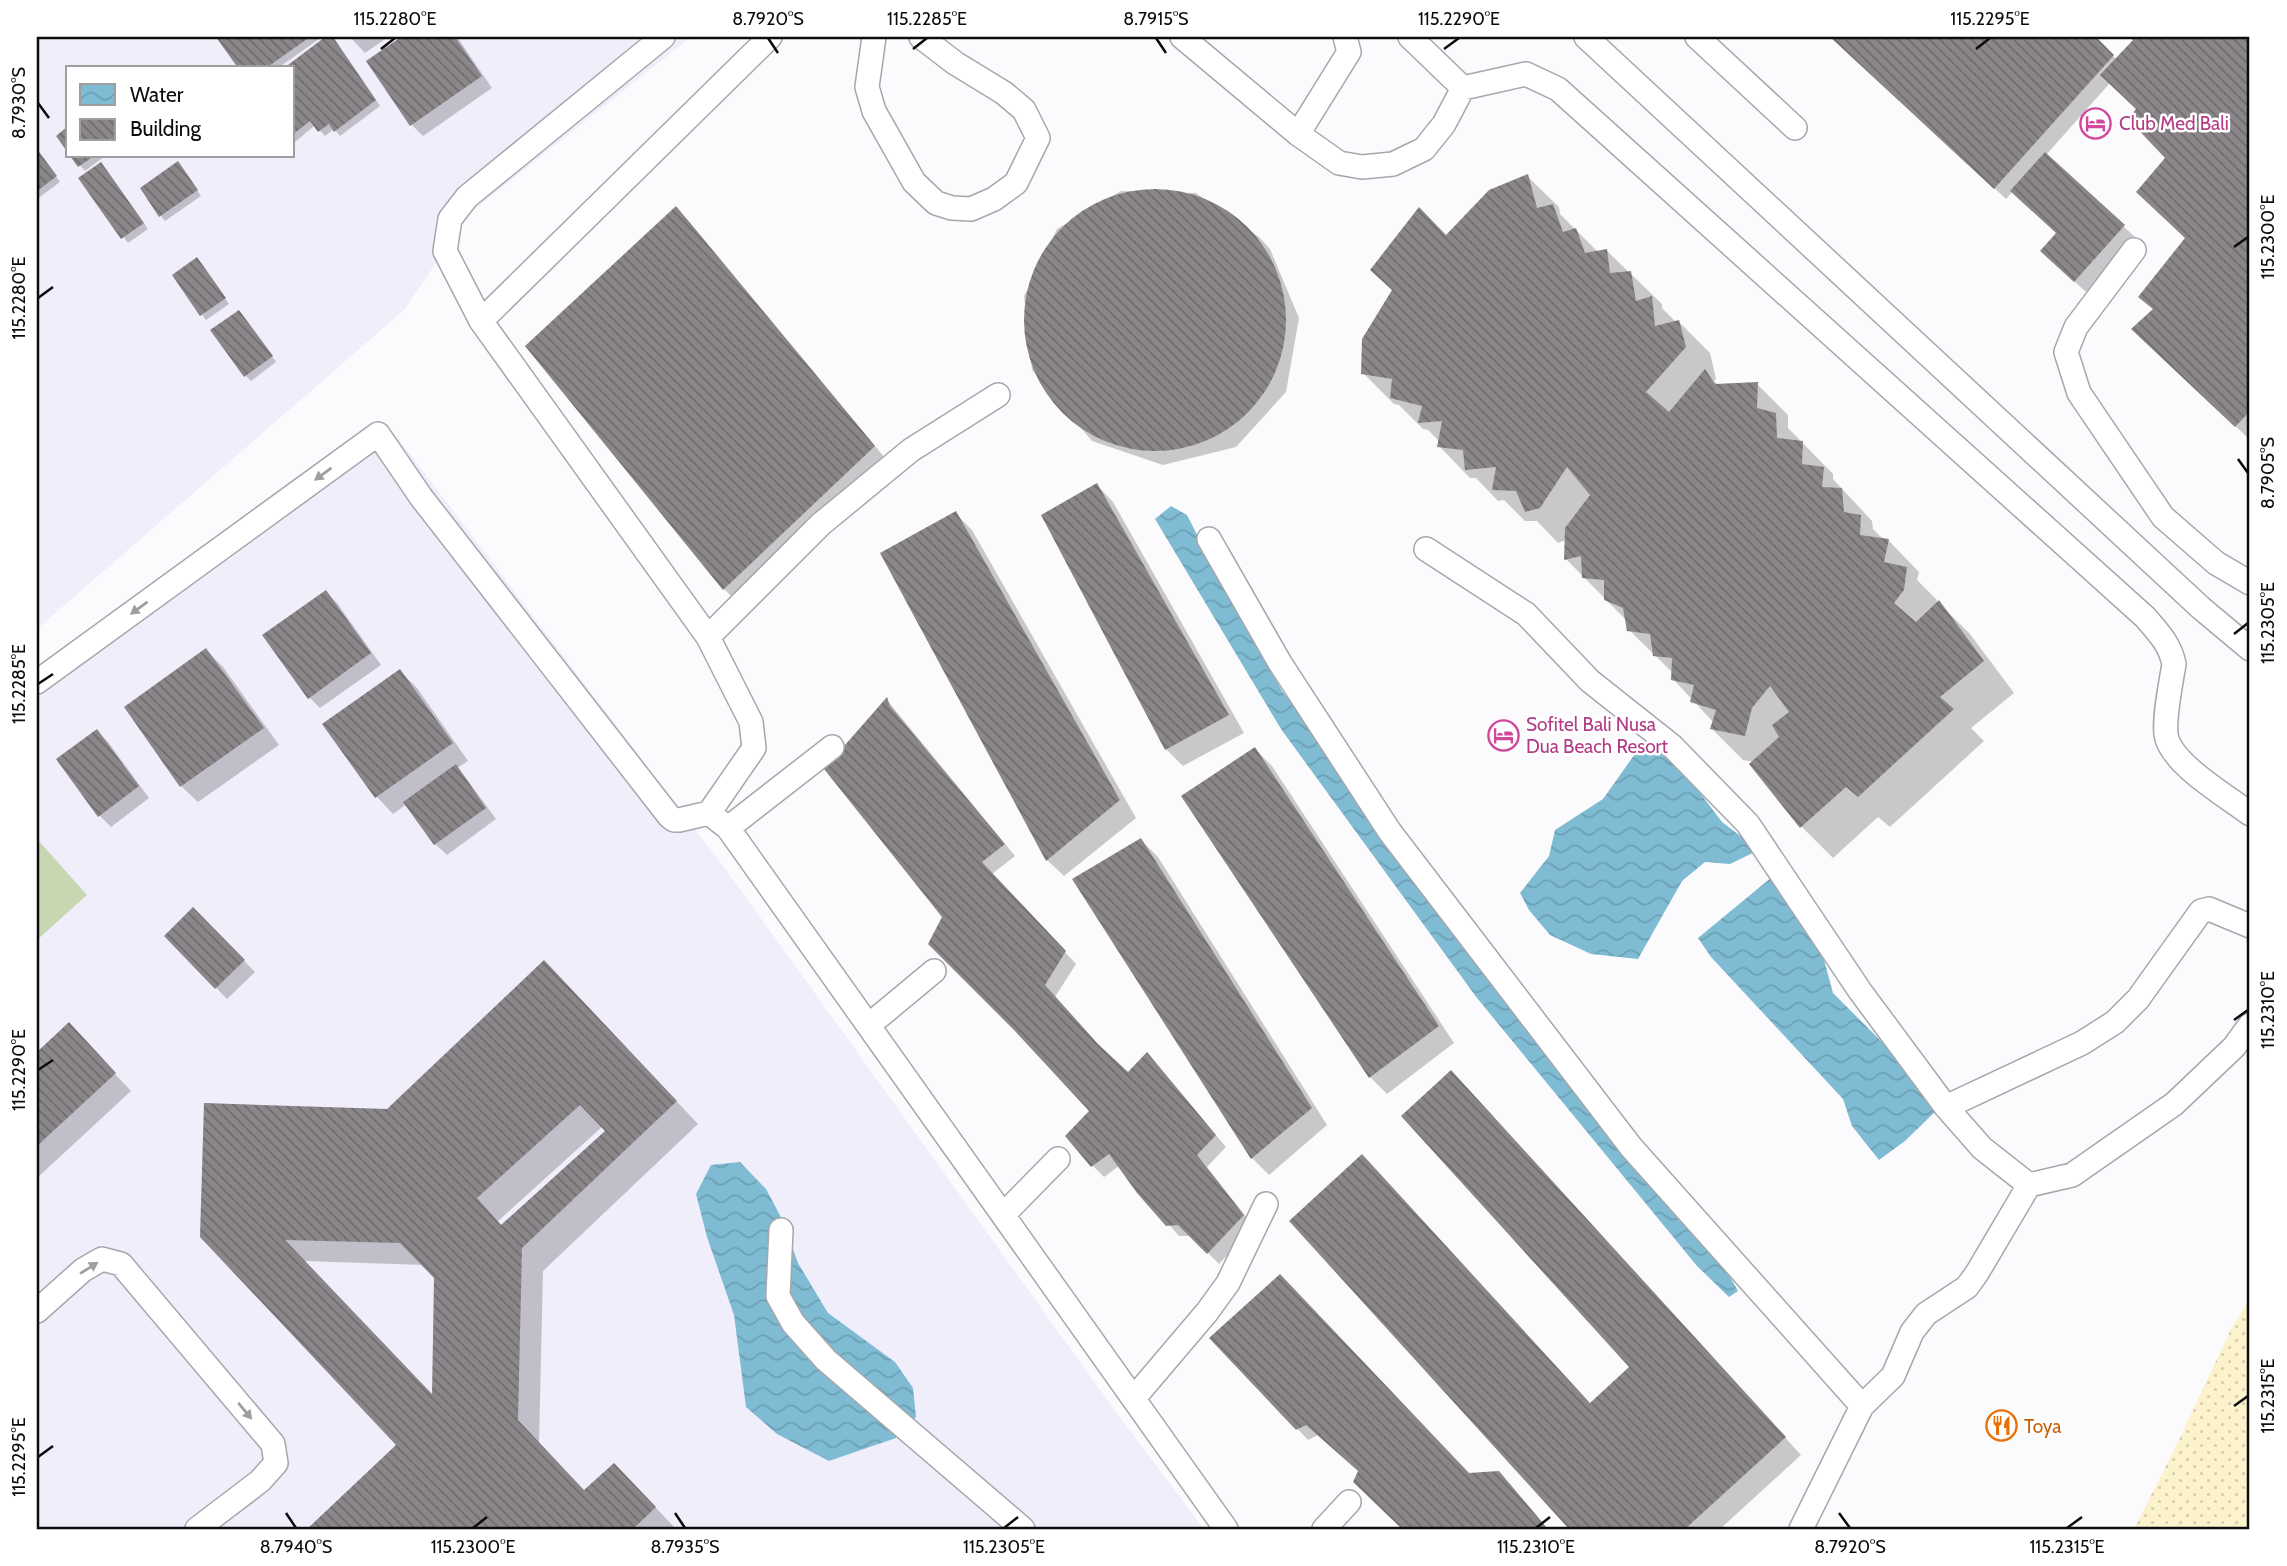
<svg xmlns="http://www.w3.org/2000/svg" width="2287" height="1566" font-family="Cabin,sans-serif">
  <defs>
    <pattern id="sand-dots" width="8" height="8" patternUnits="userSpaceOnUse" patternTransform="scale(1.75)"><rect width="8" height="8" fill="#fcf2cc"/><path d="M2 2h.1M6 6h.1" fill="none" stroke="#d7ceae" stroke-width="1.8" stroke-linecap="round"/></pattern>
    <pattern id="water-waves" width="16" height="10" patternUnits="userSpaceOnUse" patternTransform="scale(1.75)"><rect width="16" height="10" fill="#7fbcd3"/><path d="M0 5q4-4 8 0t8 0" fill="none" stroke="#6da0b4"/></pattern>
    <pattern id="building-back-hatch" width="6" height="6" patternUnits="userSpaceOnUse" patternTransform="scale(1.75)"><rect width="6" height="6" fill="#8b8689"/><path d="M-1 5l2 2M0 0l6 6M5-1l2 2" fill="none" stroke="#706c6e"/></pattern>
  </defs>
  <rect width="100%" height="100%" fill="#fbfbfe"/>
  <!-- built -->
  <path fill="#f1eefb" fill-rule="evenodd" d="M37 37H691L471 212 404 310 37 629ZM68 68H292V156H68Z
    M397 437 727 871 1116 1412 1204 1529H37V687Z"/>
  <!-- green -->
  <path fill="#c8d7b2" d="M37 839 87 895 37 940Z"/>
  <!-- sand -->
  <path fill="url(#sand-dots)" d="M2250 1299V1529H2134L2178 1442 2231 1329Z"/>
  <!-- water -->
  <path fill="url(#water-waves)" d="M1171 506 1187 515 1219 578 1282 691 1723 1264 1738 1291 1729 1297 1697 1266 1477 998 1281 729 1155 519Z
    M1637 751 1662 752 1691 781 1722 822 1759 850 1730 864 1705 862 1682 881 1638 959 1591 954 1550 935 1529 910 1520 893 1549 856 1555 830 1603 799Z
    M1772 877 1820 945 1833 993 1896 1056 1940 1107 1905 1141 1879 1160 1852 1126 1843 1099 1711 957 1698 938Z
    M740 1162 766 1189 783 1221 798 1263 828 1313 895 1362 913 1388 916 1417 896 1438 829 1461 777 1434 746 1407 734 1315 707 1237 696 1194 711 1165Z"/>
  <!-- shadow -->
  <path fill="#0003" fill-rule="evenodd" d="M218 37H322L278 68H240Z
    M323 37H332L335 40 380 106 340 136 334 129 325 136 315 125 294 143 292 68H286L325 39Z
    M350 37H388L365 53Z
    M404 37H457L492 88 423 136 412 125 368 61Z
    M1832 37H2095L2117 60 2134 41 2130 37H2250V433L2247 437 2144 340 2154 310 2140 297 2187 239 2167 157 2138 109 2110 83 2046 155 2135 237 2086 292 2053 262 2058 234 2013 191 2006 199Z
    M37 150 60 182 37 199Z
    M72 156H105L85 171Z
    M106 169 148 229 128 243 80 178Z
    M183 169 201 196 165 221 160 215Z
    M1527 176 1559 207 1560 214 1598 252 1607 251 1662 304V308L1677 323 1679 322 1710 353 1716 379 1714 381 1719 386 1757 384 1788 415V428L1833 474V479L1872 521 1873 529 1884 540H1888L1919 572 1917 580 1937 600 1936 605 1939 603 1970 634 2014 693 1971 728 1984 741 1890 827 1878 817 1833 858 1802 827 1752 764 1754 762 1743 760 1712 729 1714 723 1673 679V673L1629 630 1627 621 1566 559V540L1558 543 1537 521H1525L1504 500 1498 501 1476 478H1470L1439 446 1440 442 1428 430 1423 429 1399 405 1394 404 1363 373 1446 238Z
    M1121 191 1196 193 1259 237 1270 249 1299 318 1286 392 1236 447 1163 465 1092 441 1032 370 1024 296 1057 229Z
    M687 219 885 458 735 600 724 589Z
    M197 259 229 304 206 320 175 275Z
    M244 317 276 362 251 381 246 376Z
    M1097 485 1113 502 1244 733 1183 766 1166 749Z
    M955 513 972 530 1136 818 1064 876 1047 860Z
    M326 592 337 603 381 665 320 708 309 697Z
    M206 650 223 667 279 745 198 802 181 786Z
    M400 671 417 688 468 761 457 768 466 778 496 819 447 855 435 844 407 804 393 814 377 797Z
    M887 700 1015 856 992 874 1076 964 1055 997 1104 1052 1128 1074 1158 1066 1226 1147 1207 1167 1254 1227 1219 1264 1191 1236H1179L1119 1166 1104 1177 1093 1166 1091 1111 944 916Z
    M97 731 108 742 149 798 111 827 100 816Z
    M1255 749 1272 766 1454 1043 1387 1094 1370 1077Z
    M1141 840 1158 857 1327 1125 1269 1175 1252 1158Z
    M193 909 255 972 227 999 166 936Z
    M566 984 698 1124 543 1271 539 1444 585 1492 636 1487 676 1529H309L399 1445 202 1236 387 1110ZM603 1126 607 1131 502 1226 498 1221ZM304 1261 424 1265 436 1277 434 1397Z
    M69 1025 131 1091 37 1178V1055Z
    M1468 1089 1801 1455 1720 1529H1571L1291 1221 1590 1405 1632 1367Z
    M1212 1338 1469 1474 1510 1484 1548 1529H1404L1355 1482 1360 1472 1318 1435 1308 1440Z"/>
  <!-- building -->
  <path fill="url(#building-back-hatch)" fill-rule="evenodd" d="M216 37H310L266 68H238Z
    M325 37H333L376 100 334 132 329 124 318 132 310 121 292 135V68H284Z
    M401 37H455L482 76 410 126 366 61Z
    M1830 37H2096L2114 55 1994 189Z
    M2129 37H2250V411L2235 427 2131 329 2153 309 2138 297 2185 238 2136 192 2165 158 2128 119 2136 109 2100 75 2133 40Z
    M68 126V153L56 136Z
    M37 149 57 176 37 191Z
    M2045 152 2125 225 2074 282 2040 251 2056 233 2010 191Z
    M70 156H94L78 167Z
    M178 161 198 190 159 217 140 188Z
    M101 162 144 223 121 239 78 178Z
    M1528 174 1537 208 1553 204 1563 232 1576 228 1585 253 1607 249 1610 273 1631 271 1636 301 1652 296 1655 326 1679 320 1686 347 1646 392 1669 412 1705 369 1715 384 1758 382 1757 408 1776 413 1777 438 1803 441 1802 464 1824 467 1822 487 1842 488 1844 512 1861 515 1860 535 1889 539 1884 562 1907 567 1904 590 1894 603 1916 622 1939 600 1984 661 1940 697 1954 709 1858 797 1846 787 1800 828 1749 764 1779 737 1772 725 1789 712 1770 686 1752 708 1745 736 1710 729 1716 710 1690 702 1694 685 1671 680 1672 658 1653 656 1650 634 1627 631 1623 608 1604 600V580L1582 578 1581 556 1564 560 1565 528 1590 495 1567 467 1540 508 1525 512 1516 491 1492 490 1496 467 1465 470 1463 450 1437 447 1442 421 1418 423 1422 406 1390 398 1392 379 1361 374 1362 339 1392 290 1370 270 1419 207 1446 235 1489 190Z
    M1024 320a131 131 0 1 1 262 0a131 131 0 1 1-262 0Z
    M676 206 875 446 723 590 525 346Z
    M197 257 226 298 200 316 172 275Z
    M239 310 273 356 244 377 210 330Z
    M1097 483 1229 715 1165 750 1041 515Z
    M956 511 1120 800 1046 861 880 553Z
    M326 590 371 653 308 699 262 635Z
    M206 648 264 728 180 787 124 707Z
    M400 669 453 743 375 798 322 724Z
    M887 697 890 706 1005 844 982 862 1066 951 1045 985 1098 1044 1128 1072 1147 1052 1216 1135 1197 1155 1244 1215 1207 1254 1178 1225 1166 1226 1137 1193 1109 1154 1091 1167 1065 1136 1089 1111 1014 1030 928 944 942 917 824 769Z
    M97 729 139 786 98 817 56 759Z
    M1255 747 1439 1026 1369 1078 1181 796Z
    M456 764 486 808 434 845 403 802Z
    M1141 838 1312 1108 1251 1159 1072 879Z
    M193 907 245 960 215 989 164 936Z
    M544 960 677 1101 522 1248 518 1420 584 1490 614 1463 656 1507 633 1529H307L396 1445 200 1237 204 1103 387 1109ZM580 1105 605 1131 501 1225 477 1198ZM285 1240 400 1243 434 1278 432 1394Z
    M69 1022 116 1073 37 1146V1052Z
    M1451 1070 1786 1437 1685 1529H1569L1289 1221 1362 1154 1590 1403 1629 1367 1401 1116Z
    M1280 1274 1469 1473 1499 1471 1546 1527 1545 1529H1402L1353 1482 1358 1471 1306 1425 1296 1430 1209 1338Z"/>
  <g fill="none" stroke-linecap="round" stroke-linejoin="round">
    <defs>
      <path id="service" d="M663 37 467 197 450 219 445 251 481 321 708 637 751 722 754 748 709 813 728 828
        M874 37 867 87 874 111 914 182 936 203 952 208 971 209 994 199 1016 183 1038 138 1024 110 1004 93 955 63 921 37
        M1182 37 1298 134 1339 163 1362 167 1393 164 1424 149 1444 124 1463 88 1410 37
        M1586 37 2201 608 2250 649
        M1697 37 1795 128
        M1463 88 1526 74 1558 89 2145 617C2158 632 2170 644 2174 664 2171 683 2164 715 2166 734 2169 763 2227 796 2250 814
        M1298 134 1349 52 1345 37
        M2134 250 2076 327 2066 352 2079 393 2163 517 2216 563 2250 583
        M481 321 770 37
        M1209 539 1280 663 1390 832 1631 1147 1862 1406
        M1426 549 1526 614 1590 681 1672 746 1748 824 1860 991 1946 1107 1982 1148 2029 1185
        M708 637 821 524 911 450 998 395
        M37 682 378 434 421 497 669 816 674 820H679L709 813
        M832 747 728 828 1226 1529
        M869 1025 934 971
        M1946 1107 2082 1043 2115 1022 2138 999 2201 911 2209 909 2250 926
        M1004 1214 1058 1159
        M781 1230 778 1296 793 1323 826 1360 1023 1529
        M37 1311 83 1270 102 1259 121 1264 273 1444 276 1463 260 1481 197 1529
        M1134 1398 1207 1312 1228 1283 1266 1204
        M1324 1529 1349 1502
        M1801 1529 1862 1406 1893 1376 1912 1332 1926 1314 1967 1287 1977 1273 2029 1185 2072 1175 2174 1104 2234 1047 2250 1025"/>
    </defs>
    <!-- service casing -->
    <use href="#service" stroke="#a7a6ac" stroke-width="26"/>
    <!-- service -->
    <use href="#service" stroke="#fff" stroke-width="23"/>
  </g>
  <!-- one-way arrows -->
  <defs><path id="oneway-solid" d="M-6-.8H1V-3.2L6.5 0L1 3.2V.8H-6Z" transform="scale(1.75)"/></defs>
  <g fill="#9e9e9f">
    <use href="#oneway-solid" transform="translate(323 474) rotate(144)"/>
    <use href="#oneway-solid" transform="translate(139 608) rotate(144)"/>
    <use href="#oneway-solid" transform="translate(89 1268) rotate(-32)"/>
    <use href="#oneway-solid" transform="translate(245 1411) rotate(50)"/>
  </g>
  <!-- ticks -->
  <path fill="none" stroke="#0c0c0e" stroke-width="2.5" d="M768 38 778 53M1156 38 1166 53M381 49 395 38M913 49 927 38M1444 49 1459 38M1976 49 1990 38M38 103 49 118M2234 247 2248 237M38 298 53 287M2238 459 2248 473M2234 634 2248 623M38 684 53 674M2234 1020 2248 1010M38 1070 53 1060M2234 1406 2248 1396M38 1457 53 1446M286 1513 296 1528M675 1513 685 1528M1839 1513 1850 1528M473 1528 487 1517M1004 1528 1018 1517M1536 1528 1550 1517M2067 1528 2082 1517"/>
  <!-- icons -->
  <defs>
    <symbol id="hotel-ring" viewBox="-11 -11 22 22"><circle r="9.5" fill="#fff" stroke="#d1479c" stroke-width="1.5"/><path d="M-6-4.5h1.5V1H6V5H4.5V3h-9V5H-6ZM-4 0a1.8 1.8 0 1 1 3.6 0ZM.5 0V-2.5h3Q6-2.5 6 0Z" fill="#d1479c"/></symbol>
    <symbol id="restaurant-ring" viewBox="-11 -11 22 22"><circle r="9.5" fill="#fff" stroke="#e8710a" stroke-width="1.5"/><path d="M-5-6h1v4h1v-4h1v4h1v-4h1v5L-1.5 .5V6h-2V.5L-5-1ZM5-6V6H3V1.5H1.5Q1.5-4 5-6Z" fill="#e8710a"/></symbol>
  </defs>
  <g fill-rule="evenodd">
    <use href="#hotel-ring" x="2078" y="106" width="35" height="35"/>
    <use href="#hotel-ring" x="1486" y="718" width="35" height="35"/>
    <use href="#restaurant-ring" x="1984" y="1408" width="35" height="35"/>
  </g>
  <g text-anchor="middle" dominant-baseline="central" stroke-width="5" stroke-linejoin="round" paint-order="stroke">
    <!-- hotel labels -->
    <g font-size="19" fill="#b23c85" stroke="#fff" text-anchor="start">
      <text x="2119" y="123">Club Med Bali</text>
      <text x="1526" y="724">Sofitel Bali Nusa<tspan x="1526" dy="22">Dua Beach Resort</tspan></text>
    </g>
    <!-- food labels -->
    <g font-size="19" fill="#c56008" stroke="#fff" text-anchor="start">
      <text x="2024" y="1426">Toya</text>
    </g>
  </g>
  <!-- border -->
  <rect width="2287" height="1566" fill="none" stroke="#ffffff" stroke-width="77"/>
  <!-- legend -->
  <rect x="66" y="66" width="228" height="91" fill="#ffffff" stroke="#9e9e9f" stroke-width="2"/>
  <rect x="80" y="84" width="35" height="21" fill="url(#water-waves)" stroke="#9e9e9f" stroke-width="2"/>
  <text x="130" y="102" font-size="21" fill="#0c0c0e">Water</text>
  <rect x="80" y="119" width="35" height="21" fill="url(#building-back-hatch)" stroke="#9e9e9f" stroke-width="2"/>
  <text x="130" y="136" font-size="21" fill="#0c0c0e">Building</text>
  <rect x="38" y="38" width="2210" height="1490" fill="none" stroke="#0c0c0e" stroke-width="2.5"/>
  <g font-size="18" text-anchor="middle" fill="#0c0c0e">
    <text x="395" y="25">115.2280°E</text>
    <text x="768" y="25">8.7920°S</text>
    <text x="927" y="25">115.2285°E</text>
    <text x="1156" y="25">8.7915°S</text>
    <text x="1459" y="25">115.2290°E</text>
    <text x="1990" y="25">115.2295°E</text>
    <text transform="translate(19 103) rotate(-90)" y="6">8.7930°S</text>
    <text transform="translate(2268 237) rotate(-90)" y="6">115.2300°E</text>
    <text transform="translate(19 298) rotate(-90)" y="6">115.2280°E</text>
    <text transform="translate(2268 473) rotate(-90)" y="6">8.7905°S</text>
    <text transform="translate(2268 623) rotate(-90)" y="6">115.2305°E</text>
    <text transform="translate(19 684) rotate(-90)" y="6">115.2285°E</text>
    <text transform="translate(2268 1010) rotate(-90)" y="6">115.2310°E</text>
    <text transform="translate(19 1070) rotate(-90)" y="6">115.2290°E</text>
    <text transform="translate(2268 1396) rotate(-90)" y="6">115.2315°E</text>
    <text transform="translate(19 1457) rotate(-90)" y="6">115.2295°E</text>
    <text x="296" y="1553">8.7940°S</text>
    <text x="473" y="1553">115.2300°E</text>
    <text x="685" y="1553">8.7935°S</text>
    <text x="1004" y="1553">115.2305°E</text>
    <text x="1536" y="1553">115.2310°E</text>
    <text x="1850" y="1553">8.7920°S</text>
    <text x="2067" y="1553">115.2315°E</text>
  </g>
</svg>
